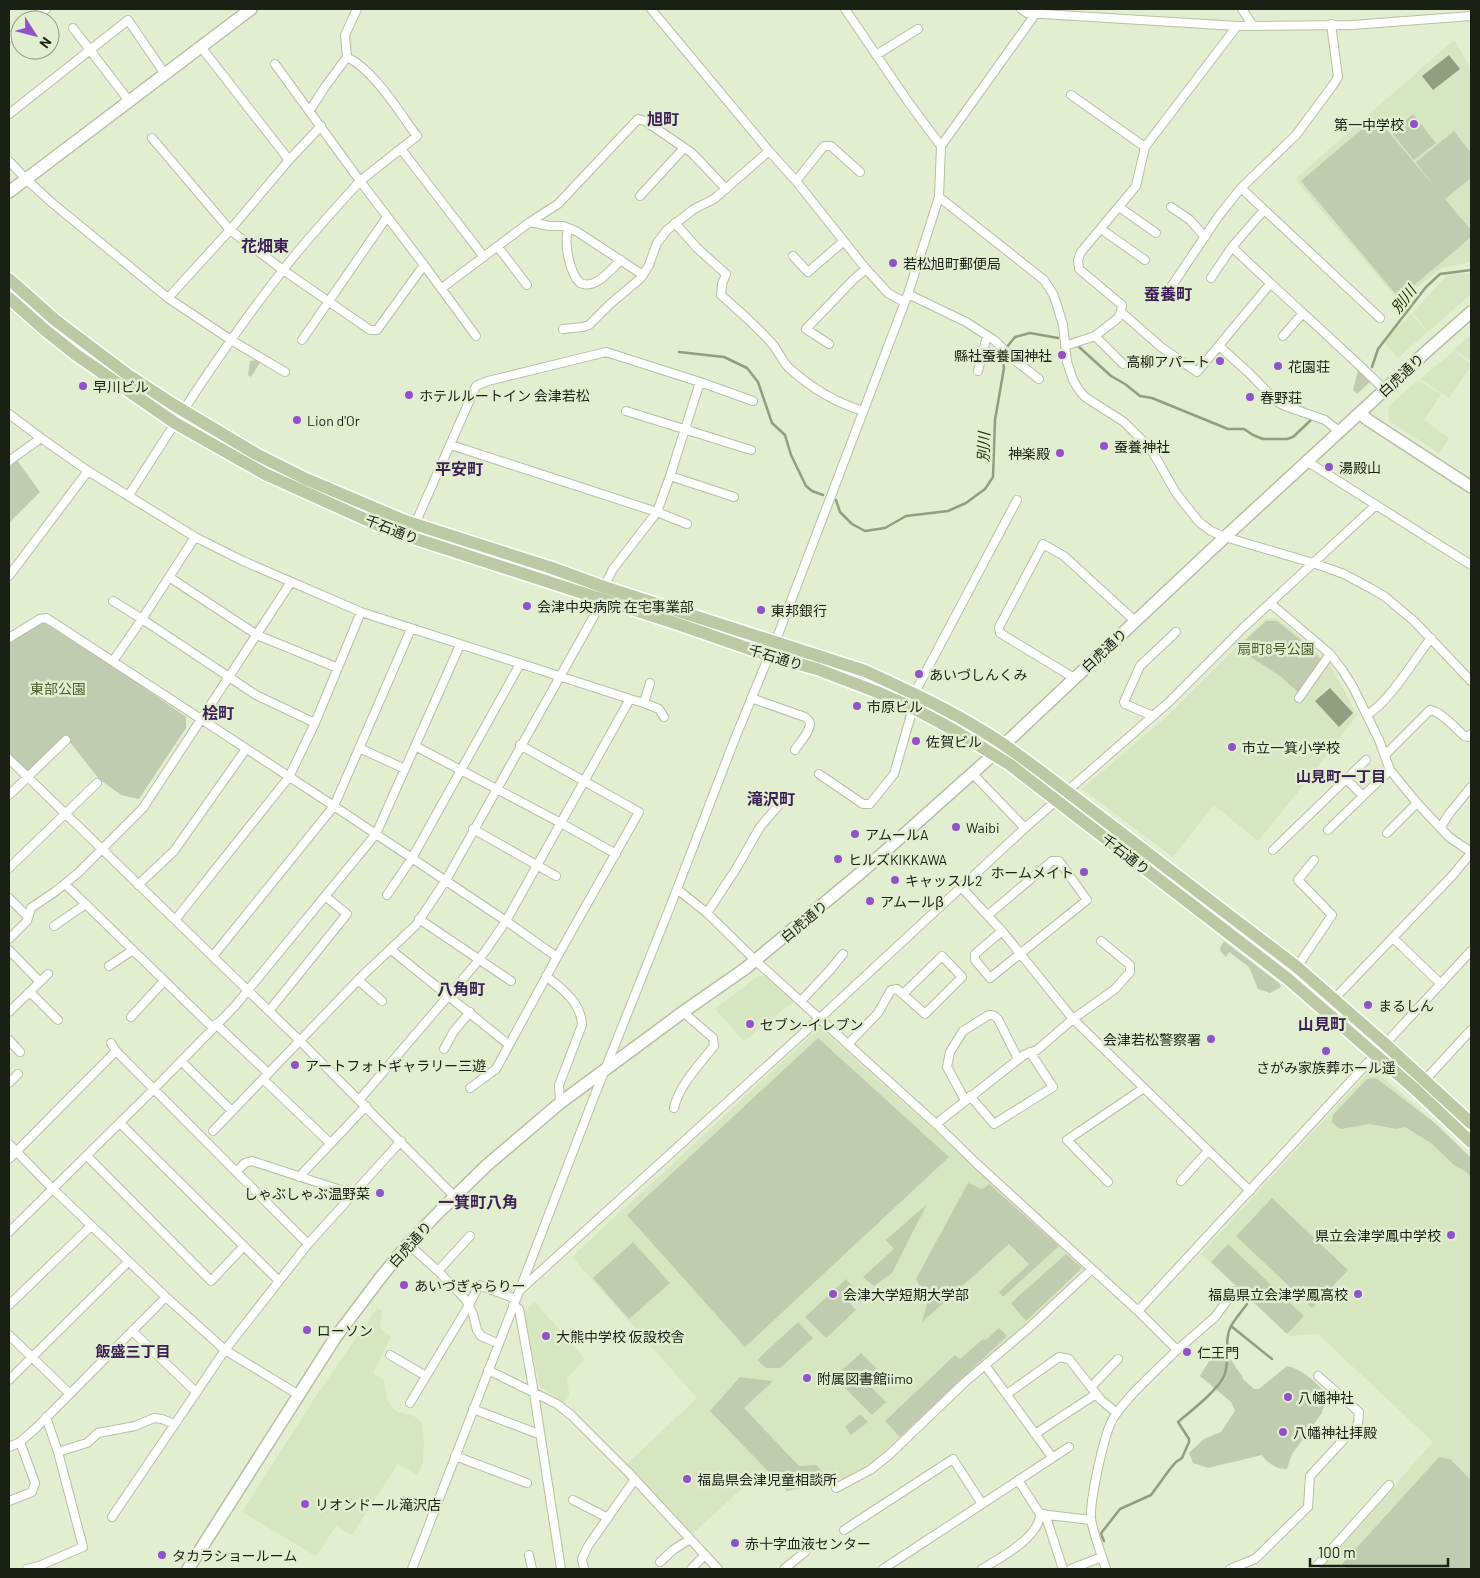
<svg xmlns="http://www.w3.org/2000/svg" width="1480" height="1578" font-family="Barlow,'Noto Sans JP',sans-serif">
  <rect width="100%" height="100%" fill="#e1eecf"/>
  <!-- built -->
  <path fill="#d6e6c0" d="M1454 40 1471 69V262L1442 268 1399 301 1295 179Z
    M1471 273V294L1428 332 1413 313 1447 275Z
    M1411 314 1427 332 1398 358 1384 342Z
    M1471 335V362L1454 349Z
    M1454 351 1471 364V366L1449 398 1420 379Z
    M1418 380 1441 394 1424 420 1449 438 1439 453 1389 421 1388 407Z
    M1277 618 1305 641 1331 667 1357 715 1311 776 1258 841 1214 805 1173 857 1082 789 1165 718 1265 619Z
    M758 976H764L793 1002 744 1041 715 1009Z
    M820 1027 1087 1269 1035 1319 894 1446 869 1465 848 1479 758 1474 690 1536 626 1465 697 1398 572 1257Z
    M1372 1068 1436 1124 1471 1158V1569H1321L1433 1442 1318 1334 1290 1336 1201 1254Z
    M535 1302 585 1359 567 1378 569 1395 565 1403 540 1387 522 1313Z
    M377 1308 382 1311 380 1328 391 1337 373 1373 384 1380 387 1401 397 1412 414 1416 422 1423 424 1442 423 1463 417 1475 398 1464 352 1535 336 1526 316 1556 242 1512 316 1396Z"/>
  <!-- green -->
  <path fill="#c0ccb0" d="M1413 114 1436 143 1414 160 1391 132Z
    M1376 117 1434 186 1416 162 1454 131 1471 153V178L1445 199 1471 230V237L1399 298 1301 181Z
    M9 285 33 310 60 331 58 333 26 307 9 289Z
    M72 340 117 374V375L71 344 70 342Z
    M257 360 260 363 251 377 248 375 250 361Z
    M1358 370 1370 382 1357 394 1353 390Z
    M194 425 254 459 332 498 372 513 505 559 546 576 390 524 285 479 193 427Z
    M16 459 40 492 9 523V464Z
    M42 620 70 636 186 717V728L139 799 121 795 99 779 66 737 27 775 9 758V638Z
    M1266 621H1277L1306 644 1323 662 1300 694 1280 676 1237 648Z
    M800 655C849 672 892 685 936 714L831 667 799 657Z
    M1053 787 1126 843V845L1124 846 1086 818Z
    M1138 851 1147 857 1172 881 1218 916 1217 918 1136 854Z
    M1234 925 1275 956 1318 993 1365 1037 1312 991 1233 930 1232 928Z
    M1224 941 1280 984 1281 987 1270 993 1258 989 1249 967 1229 952 1226 957 1220 951V948Z
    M818 1038 949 1157 745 1347 627 1215Z
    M1376 1078 1436 1124 1471 1158V1177L1465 1171 1454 1165 1431 1143 1405 1127 1397 1129 1369 1124 1341 1129 1337 1127 1332 1122 1333 1115 1367 1079Z
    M968 1183 982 1189 989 1184 1059 1246 1003 1297 999 1292 1029 1264 1009 1244 922 1322 928 1300 916 1279Z
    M1272 1198 1348 1270 1312 1308 1236 1236Z
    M927 1204 892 1273 874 1286 863 1277 894 1249 886 1240Z
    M633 1242 670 1283 629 1319 593 1278Z
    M1228 1244 1304 1316 1287 1334 1211 1262Z
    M1066 1254 1082 1268 1026 1321 1011 1303Z
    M846 1279 854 1288 846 1299 856 1310 826 1338 805 1317Z
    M798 1322 813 1338 780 1368H766L757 1360Z
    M999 1328 1007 1336 900 1437 885 1421 955 1355 960 1359 983 1339 986 1340Z
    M861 1353 878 1370 866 1382 886 1402 872 1415 834 1377Z
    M1229 1358C1235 1363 1236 1370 1242 1375L1243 1379 1254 1389H1259L1287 1366C1303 1369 1316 1383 1327 1394L1322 1413 1292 1454 1287 1469C1277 1470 1267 1463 1262 1455L1208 1468 1193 1463 1189 1453 1204 1439 1221 1432 1235 1411 1231 1402 1200 1376 1209 1361Z
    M740 1377 773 1381 744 1408 799 1466 816 1465 832 1481 787 1491 710 1411Z
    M860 1414 868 1422 851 1435 845 1427Z
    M1439 1457 1450 1459 1471 1480V1569H1348L1342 1564Z"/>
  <!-- water -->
  <path fill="#919e7f" d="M1449 55 1460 69 1433 90 1422 76Z
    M1330 688 1353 713 1339 727 1315 701Z"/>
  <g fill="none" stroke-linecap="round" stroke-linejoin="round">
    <!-- stream -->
    <path stroke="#919e7f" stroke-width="2.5" d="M1078 346 1111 376 1125 384 1140 396 1152 398 1228 429H1244L1253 435 1263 439H1287L1293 437 1311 420
      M679 352 724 357 747 368 758 382 772 423 785 435 791 455 806 486 812 491 823 495
      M1372 367 1378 349 1426 287 1440 274 1471 270
      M836 500 840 512 852 524 865 531 885 528 906 516 948 511 966 503 985 489 993 477 995 420 1004 368 1002 353 1015 337 1030 333 1058 338
      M1231 1326 1272 1359
      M1104 1541 1101 1534 1102 1532 1120 1509 1151 1495 1170 1469 1176 1462 1182 1458 1189 1442V1439L1178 1422C1191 1411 1218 1390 1224 1376 1231 1360 1223 1341 1231 1326 1235 1319 1242 1311 1247 1304"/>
    <defs>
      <path id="street" d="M651 9 769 151 796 181 866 269 888 293 904 302
        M845 9 909 103 941 146
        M1021 9 1027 13 1237 26 1352 25 1471 16
        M1242 9 1253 26
        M31 20 46 9
        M73 28 129 101
        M9 38 20 29
        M876 55 918 29
        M275 64 360 181 417 136C399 112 374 70 347 57
        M1071 95 1145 147
        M310 110 325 87 347 57 345 35 357 9
        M9 114 128 20 165 74
        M401 149 484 257
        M289 160 321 126
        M9 161 26 179 51 202 168 298 230 230 289 160 201 47
        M796 181 824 146H831L860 172
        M1241 188 1380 318
        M640 196 684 148
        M939 197 1044 280 1053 294 1057 305 1063 325 1067 362 1073 380 1079 390 1085 397 1124 422 1151 449 1176 493 1199 522 1211 531 1225 537 1313 563 1344 574 1372 589 1384 596 1414 621 1471 681
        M1119 207 1156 233
        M1171 207 1190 220 1205 237
        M530 222 549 226H563L576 231 643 275
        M675 223 697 248 726 274 722 284 721 295C739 311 758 327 774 346 779 353 783 362 789 368 810 387 837 403 863 411
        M568 229C564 243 569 272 580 283 596 290 610 270 621 260
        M1101 229 1145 260
        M498 247 527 285
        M1232 247C1283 296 1335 341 1385 390
        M793 256 808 272 844 241
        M424 265 476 336
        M1211 278 1232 247 1264 210
        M1171 287 1218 217 1241 188 1296 135 1333 85 1338 77 1331 24
        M442 288 530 222 558 204 638 119 645 121 692 153 726 189
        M908 294 966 322 994 340 1017 362 1039 379
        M168 298 231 340 285 372
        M1121 312 1161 347 1197 372 1270 284
        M563 329 583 327 589 325 610 304 641 278 649 265 657 243 667 230 694 209 714 199 769 151
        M1095 336 1123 364
        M1283 336 1303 313
        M302 340 387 217
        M829 344 806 329 854 279 866 269
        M1065 346 1095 336 1118 318 1121 312 1122 305 1079 269 1078 260 1081 252 1136 186 1145 147 1237 26
        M1219 346 1249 373 1277 402 1285 406 1325 420 1340 432
        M978 371 987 336
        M626 411 751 450
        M9 414 41 438 88 471 195 537 243 561 361 612 630 699 506 921 479 960 360 1099
        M451 445 657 512 687 524
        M9 461 41 438
        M1308 462 1471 565
        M670 476 734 497
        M129 495C178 418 227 341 283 270 307 239 334 210 360 181L424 265 377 330H370L283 270 230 230 152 138
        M415 524 476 386 488 381 606 352 700 382 753 401
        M195 537 142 619 256 695 315 723
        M9 576 88 471
        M169 577 257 635 338 668
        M113 601 142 619 113 661
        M1270 603 1330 654 1343 671 1353 687 1379 740 1390 770 1328 830
        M9 638 40 619 46 618 54 623 334 806 506 921 557 957 639 812 520 745
        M1074 678 1000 633 999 627 1043 544 1064 556 1135 621
        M914 694 1017 500
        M751 698 805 717C807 719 810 720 810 724 810 732 799 743 795 750
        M1299 698 1330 654
        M630 699 644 703 659 709 664 717
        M644 703 650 683
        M1367 715C1391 700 1413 661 1431 638
        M1153 716 1125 704 1124 702 1140 666 1176 632
        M415 746 561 823 616 854
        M359 748 405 769
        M1385 755 1430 710C1440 711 1456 728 1464 736L1468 737 1471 734
        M9 759 300 1041 455 1197
        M1390 770 1417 803 1449 837 1471 852
        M972 773 1025 828
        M819 774 863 804H870L894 774 913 708
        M1346 779 1363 796
        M9 795 66 740
        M1440 828 1449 814 1471 787
        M473 829 556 876
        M1387 833 1417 803
        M1273 850 1366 760
        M9 868 97 783
        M65 884 213 1028
        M138 885 174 851 246 749
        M962 888 1002 931 1073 1019 1250 1191
        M677 889 707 913 756 961 936 1124 976 1163 1138 1311 1177 1350C1157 1370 1130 1393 1114 1417 1104 1432 1090 1500 1091 1518 1092 1530 1102 1556 1106 1569
        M387 895 412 858 520 664
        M9 898 28 917
        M707 913 736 869 760 827 778 806
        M988 915 1052 861H1059L1087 900 990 978 975 960V954L1002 931
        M419 919 511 981
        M175 920 289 777 315 723 361 612
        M54 926 86 904
        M1393 938 1441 984
        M9 939 27 921 31 908 56 891 78 873 143 808 291 582
        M390 949 508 1044
        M9 950 40 982
        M213 956 334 806 411 629
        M109 966 133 950
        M1297 967 1332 915 1298 880 1314 860
        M546 976C562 989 581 1002 582 1025L559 1085 560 1103
        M358 980 382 1001
        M30 992 58 1020
        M1334 999 1452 876 1471 853
        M801 1001 830 970 843 954
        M269 1011 347 914 325 896
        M9 1012 48 974
        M131 1017 164 981
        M216 1024 268 1073
        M9 1040 20 1052
        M111 1043 116 1051 308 1244
        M848 1044 878 1013 891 990 897 989 925 1014 962 977 942 956 903 994
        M444 1049 454 1031 470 1012
        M181 1061 232 1111
        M263 1079 330 1143
        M1425 1080 1471 1030
        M9 1083 18 1074
        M470 1088 496 1069 557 957
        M970 1096 994 1124 1053 1087 1030 1052
        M965 1100 947 1067 950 1052 963 1031 987 1016C992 1014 994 1015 998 1019L1018 1059
        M674 1108C679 1085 700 1064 714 1046L713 1038 683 1012
        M120 1123 278 1280
        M936 1124 1024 1055 1037 1050 1073 1019 1115 989 1130 972V965L1101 941
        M213 1131 361 977 416 925 446 880 594 616 604 587 613 569 657 512 670 476 700 382
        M9 1144 53 1189 166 1297 36 1428 20 1442 9 1447
        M87 1156 211 1281 244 1246
        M9 1159 116 1051
        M236 1172 245 1163 252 1161 353 1194
        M299 1177 366 1106
        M1181 1181 1208 1151
        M1108 1182 1067 1140 1144 1088
        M9 1232 154 1089 235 1006 376 834 460 645
        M408 1244 438 1271 466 1300 473 1314 477 1330 481 1336 499 1344
        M438 1271 470 1236
        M520 1290 820 1018 1025 828 1169 702 1243 628 1376 505
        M166 1297 225 1350 299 1395
        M9 1305 91 1226
        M513 1305 519 1309 534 1393 561 1569
        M1138 1311 1471 951
        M132 1331 196 1392
        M9 1335 69 1393
        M1177 1350 1215 1317 1234 1291
        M390 1355 426 1376
        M985 1365 1052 1457
        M488 1370 557 1404 571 1415 628 1472 718 1569
        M9 1380 128 1262
        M1091 1387 1118 1359
        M1007 1394 1059 1357 1069 1359 1101 1400 1117 1413
        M410 1403 469 1305 479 1285 516 1299
        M473 1409 536 1433
        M1035 1434 1096 1394
        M58 1452 87 1443 98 1433 135 1426 154 1418 162 1419 174 1424
        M455 1456 527 1483
        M1018 1480 1040 1514 1091 1520
        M836 1488 870 1470 889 1455 965 1382 1030 1327 1092 1269
        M573 1500 608 1518
        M9 1501 32 1492 35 1483 20 1442
        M1045 1514 1063 1569
        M112 1517 225 1350 308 1244 401 1141
        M844 1530 953 1459 982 1504
        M529 1555 532 1569
        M660 1562 673 1550 690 1539
        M27 1569 39 1566 83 1547 58 1452 46 1417
        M412 1569 596 1092 672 902 734 741 766 663 770 656 908 294 939 197 941 146 1039 9
        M584 1569 582 1559 588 1546 635 1479
        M691 1569 705 1555
        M784 1569 805 1552
        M883 1569 1069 1447
        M982 1569C1000 1558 1040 1537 1040 1514
        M1071 1569 1102 1557
        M1230 1569 1255 1559 1308 1507 1310 1476 1358 1424 1359 1412 1318 1376
        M1314 1569 1389 1485"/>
      <path id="secondary" d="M9 192 251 9
        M1360 413 1368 420 1471 487
        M188 1569 335 1338 381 1277 408 1244 440 1211 486 1166 560 1103 683 1012 746 968 864 870 994 754 1225 537 1428 350 1471 312"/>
      <path id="primary" d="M9 279 55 320 128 375 174 405 256 454 306 479 405 521 552 568 604 587 865 671C904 689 944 707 981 730 1003 743 1023 758 1044 774L1297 967 1385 1044 1471 1123
        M9 298 45 330 75 354 175 423 265 474 378 525 410 537 675 623 770 656 817 669 877 692 913 708 952 729 1009 764 1288 979 1416 1090 1471 1142"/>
    </defs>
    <!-- street casing -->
    <use href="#street" stroke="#b5c1a4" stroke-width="10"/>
    <!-- secondary casing -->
    <use href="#secondary" stroke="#b5c1a4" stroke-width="14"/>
    <!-- primary casing -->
    <use href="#primary" stroke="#fff" stroke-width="15"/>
    <!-- street -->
    <use href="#street" stroke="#fff" stroke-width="8"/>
    <!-- secondary -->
    <use href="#secondary" stroke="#fff" stroke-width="11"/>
    <!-- primary -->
    <use href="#primary" stroke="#bbcaa2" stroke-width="12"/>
  </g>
  <!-- markers -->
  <g fill="#9052c8" stroke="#e1eecf" stroke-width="2">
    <circle cx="1414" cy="124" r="5"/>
    <circle cx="893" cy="263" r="5"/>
    <circle cx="1062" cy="355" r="5"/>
    <circle cx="1220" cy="361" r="5"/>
    <circle cx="1278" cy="366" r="5"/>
    <circle cx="83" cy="386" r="5"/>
    <circle cx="409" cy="395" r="5"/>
    <circle cx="1250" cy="397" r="5"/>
    <circle cx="297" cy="420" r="5"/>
    <circle cx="1104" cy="446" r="5"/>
    <circle cx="1060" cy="453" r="5"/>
    <circle cx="1329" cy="467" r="5"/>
    <circle cx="527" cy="606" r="5"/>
    <circle cx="761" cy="610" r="5"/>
    <circle cx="919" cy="674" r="5"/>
    <circle cx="857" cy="706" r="5"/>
    <circle cx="916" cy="741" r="5"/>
    <circle cx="1232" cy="747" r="5"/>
    <circle cx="956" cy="827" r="5"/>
    <circle cx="855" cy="834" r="5"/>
    <circle cx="838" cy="859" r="5"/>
    <circle cx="1084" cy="872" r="5"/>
    <circle cx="895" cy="880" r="5"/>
    <circle cx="870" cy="901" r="5"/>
    <circle cx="1368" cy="1005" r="5"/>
    <circle cx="750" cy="1024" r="5"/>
    <circle cx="1211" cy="1039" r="5"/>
    <circle cx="1326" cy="1051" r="5"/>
    <circle cx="295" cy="1065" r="5"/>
    <circle cx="380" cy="1193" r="5"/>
    <circle cx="1451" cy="1235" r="5"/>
    <circle cx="404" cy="1285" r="5"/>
    <circle cx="833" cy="1294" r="5"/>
    <circle cx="1358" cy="1294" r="5"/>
    <circle cx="307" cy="1330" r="5"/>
    <circle cx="546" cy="1336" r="5"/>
    <circle cx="1187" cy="1352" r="5"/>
    <circle cx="807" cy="1378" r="5"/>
    <circle cx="1288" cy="1397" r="5"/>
    <circle cx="1283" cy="1432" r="5"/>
    <circle cx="687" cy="1479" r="5"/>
    <circle cx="305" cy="1504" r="5"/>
    <circle cx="735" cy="1543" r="5"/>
    <circle cx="162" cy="1555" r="5"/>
  </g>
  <g text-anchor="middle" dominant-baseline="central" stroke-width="5" stroke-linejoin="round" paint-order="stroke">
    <!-- poi labels -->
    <g font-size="14" fill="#1b2015" stroke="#e1eecf" text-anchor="start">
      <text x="1404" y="124" text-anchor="end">第一中学校</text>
      <text x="903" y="263">若松旭町郵便局</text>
      <text x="1052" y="355" text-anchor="end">縣社蚕養国神社</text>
      <text x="1210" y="361" text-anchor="end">高柳アパート</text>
      <text x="1288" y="366">花園荘</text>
      <text x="93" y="386">早川ビル</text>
      <text x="419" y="395">ホテルルートイン 会津若松</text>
      <text x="1260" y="397">春野荘</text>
      <text x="307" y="420">Lion d'Or</text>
      <text x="1114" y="446">蚕養神社</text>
      <text x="1050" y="453" text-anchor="end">神楽殿</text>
      <text x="1339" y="467">湯殿山</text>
      <text x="537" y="606">会津中央病院 在宅事業部</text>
      <text x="771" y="610">東邦銀行</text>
      <text x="929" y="674">あいづしんくみ</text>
      <text x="867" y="706">市原ビル</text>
      <text x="926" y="741">佐賀ビル</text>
      <text x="1242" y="747">市立一箕小学校</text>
      <text x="966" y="827">Waibi</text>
      <text x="865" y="834">アムールA</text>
      <text x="848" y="859">ヒルズKIKKAWA</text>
      <text x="1074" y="872" text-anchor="end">ホームメイト</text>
      <text x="905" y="880">キャッスル2</text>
      <text x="880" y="901">アムールβ</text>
      <text x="1378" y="1005">まるしん</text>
      <text x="760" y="1024">セブン-イレブン</text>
      <text x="1201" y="1039" text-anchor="end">会津若松警察署</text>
      <text x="305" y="1065">アートフォトギャラリー三遊</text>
      <text x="1326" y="1067" text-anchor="middle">さがみ家族葬ホール遥</text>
      <text x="370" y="1193" text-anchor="end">しゃぶしゃぶ温野菜</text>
      <text x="1441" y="1235" text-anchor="end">県立会津学鳳中学校</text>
      <text x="414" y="1285">あいづぎゃらりー</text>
      <text x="843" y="1294">会津大学短期大学部</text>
      <text x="1348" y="1294" text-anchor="end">福島県立会津学鳳高校</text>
      <text x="317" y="1330">ローソン</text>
      <text x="556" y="1336">大熊中学校 仮設校舎</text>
      <text x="1197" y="1352">仁王門</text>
      <text x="817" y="1378">附属図書館iimo</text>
      <text x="1298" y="1397">八幡神社</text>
      <text x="1293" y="1432">八幡神社拝殿</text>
      <text x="697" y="1479">福島県会津児童相談所</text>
      <text x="315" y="1504">リオンドール滝沢店</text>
      <text x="745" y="1543">赤十字血液センター</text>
      <text x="172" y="1555">タカラショールーム</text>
    </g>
    <!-- street labels -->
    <g font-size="14" fill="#1b2015" stroke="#e1eecf">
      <text transform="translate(1401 375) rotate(-43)">白虎通り</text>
      <text transform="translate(392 529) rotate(21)">千石通り</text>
      <text transform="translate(1104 650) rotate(-43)">白虎通り</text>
      <text transform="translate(776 657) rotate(17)">千石通り</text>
      <text transform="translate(1126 854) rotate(38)">千石通り</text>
      <text transform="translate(804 921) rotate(-40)">白虎通り</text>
      <text transform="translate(410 1244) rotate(-48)">白虎通り</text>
    </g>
    <!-- park labels -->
    <g font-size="14" fill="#4c5e2c" stroke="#e1eecf">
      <text x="1276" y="648">扇町8号公園</text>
      <text x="58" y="688">東部公園</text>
    </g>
    <!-- water labels -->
    <g font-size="15" font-style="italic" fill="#243300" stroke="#e1eecf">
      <text transform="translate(1403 299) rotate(-52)">別川</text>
      <text transform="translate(983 447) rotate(-88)">別川</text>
    </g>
    <!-- neighbourhood labels -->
    <g font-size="15" font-weight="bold" fill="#3d1f58" stroke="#e1eecf">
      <text x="1341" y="776">山見町一丁目</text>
      <text x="133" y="1351">飯盛三丁目</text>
    </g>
    <!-- quarter labels -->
    <g font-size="16" font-weight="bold" fill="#3d1f58" stroke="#e1eecf">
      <text x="663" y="118">旭町</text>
      <text x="265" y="245">花畑東</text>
      <text x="1168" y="293">蚕養町</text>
      <text x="459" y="468">平安町</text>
      <text x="218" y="712">桧町</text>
      <text x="771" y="798">滝沢町</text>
      <text x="461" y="988">八角町</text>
      <text x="1322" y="1023">山見町</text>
      <text x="478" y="1201">一箕町八角</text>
    </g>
  </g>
  <!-- border -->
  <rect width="1480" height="1578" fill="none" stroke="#1b2015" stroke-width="20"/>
  <!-- north arrow -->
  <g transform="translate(35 35) rotate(126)"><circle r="24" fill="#e1eecf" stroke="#929c85"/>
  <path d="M0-4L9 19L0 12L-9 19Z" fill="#9052c8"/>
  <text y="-8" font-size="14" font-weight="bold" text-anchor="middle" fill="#1b2015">N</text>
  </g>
  <!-- scale -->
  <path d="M1310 1558v8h138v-8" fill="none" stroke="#1b2015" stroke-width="2.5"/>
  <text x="1318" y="1558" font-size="15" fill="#1b2015" stroke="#e1eecf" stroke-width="4" paint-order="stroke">100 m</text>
</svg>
